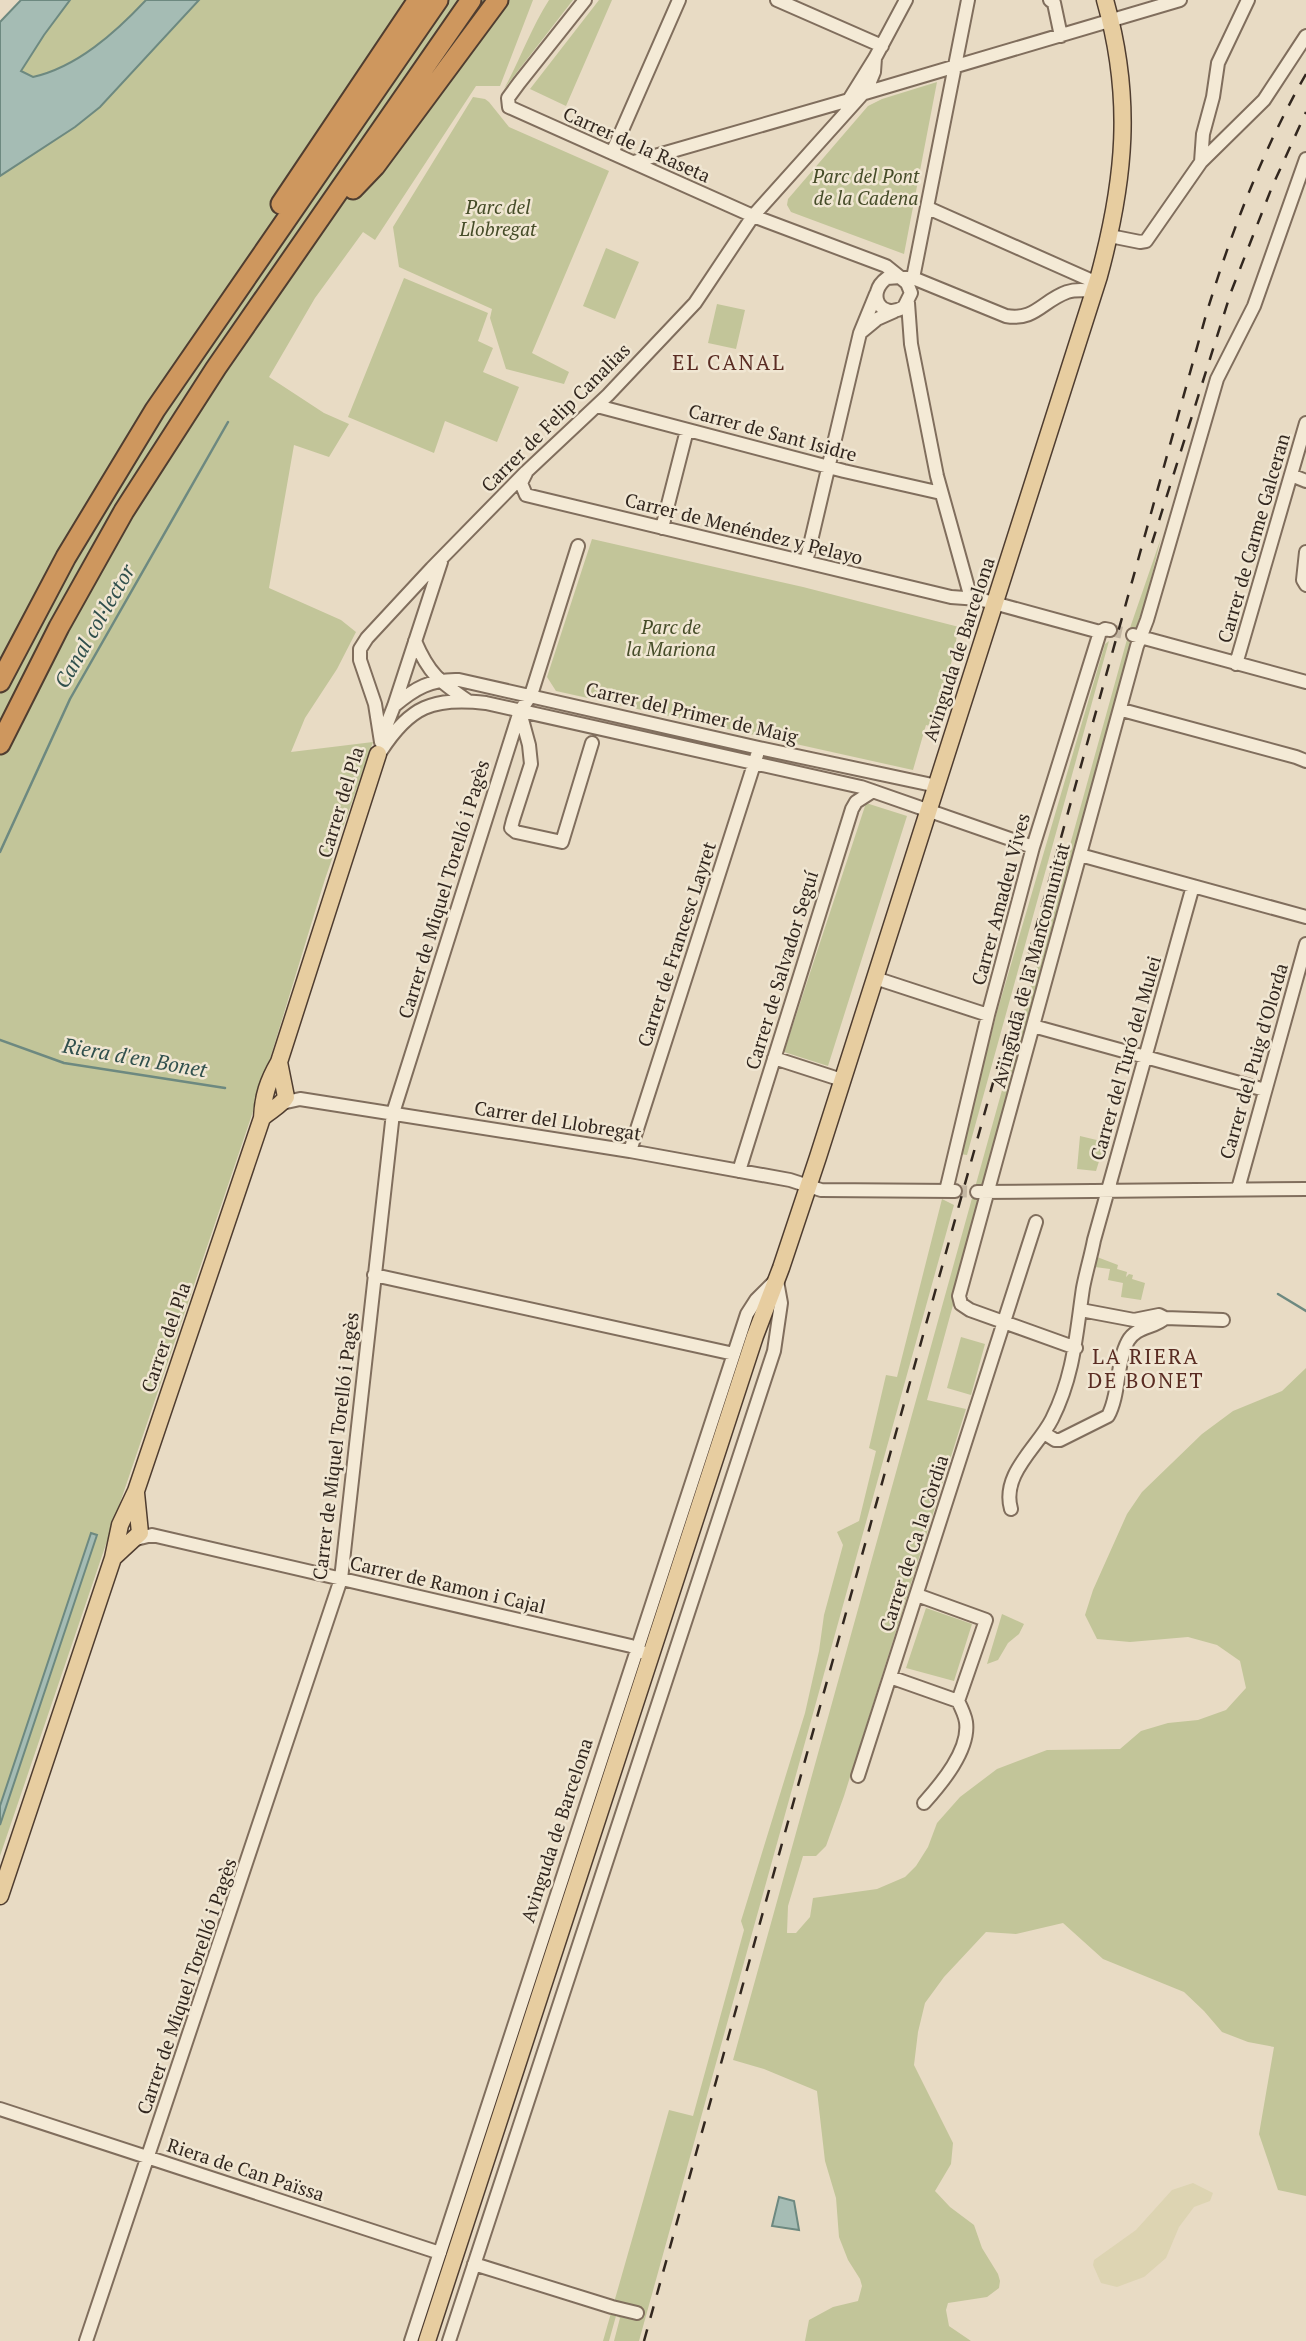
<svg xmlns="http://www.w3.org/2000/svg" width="1306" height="2341" font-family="'PT Serif',serif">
  <rect width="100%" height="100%" fill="#e8dbc4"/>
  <!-- farmland -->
  <path fill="#ddd4b2" d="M1193 2183 1213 2193 1210 2201 1194 2207 1179 2227 1166 2258 1144 2277 1117 2287 1101 2283 1093 2265 1094 2260 1136 2230 1172 2190Z"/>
  <!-- green -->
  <path fill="#c2c599" d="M70 0H146C124 24 69 75 36 77 31 77 26 74 21 72L44 35Z
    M199 0H533L500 86H476L375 240 363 232 315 298 269 377 324 413 349 424 329 457 294 445 269 588 341 620 356 632 337 669 305 718 291 752 373 742 325 879 262 1085 0 1856V176L75 127 100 107Z
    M549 0H573L504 89C520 60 531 28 549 0Z
    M599 0H612L566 106 530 89Z
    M937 82 904 254 791 212 787 205 788 199 868 106 882 99Z
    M473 97 485 99 489 102 509 127 609 171 532 353 569 372 564 384 506 369 490 318 492 309 399 267 393 227Z
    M606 248 639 262 615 319 583 306Z
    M404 278 488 313 478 341 493 348 483 372 519 387 497 442 445 421 434 453 348 417Z
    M717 304 745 310 736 349 708 343Z
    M1161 538 1142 615 927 1400 966 1409 844 1796 826 1846 816 1856H803L788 1906 787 1933H796L810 1917 813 1898 877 1889 905 1877 916 1866 928 1847 937 1823 960 1797 997 1769 1047 1750 1120 1749 1141 1731 1168 1723 1198 1720 1226 1710 1246 1688 1240 1661 1217 1645 1188 1637 1130 1642 1097 1639 1085 1615 1093 1590 1127 1514 1142 1492 1202 1434 1233 1411 1282 1391 1306 1368V2196L1278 2190 1259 2134 1274 2047 1248 2042 1222 2032 1204 2011 1184 1992 1103 1959 1063 1923 1016 1934 986 1932 944 1977 925 2003 918 2032 914 2065 953 2143 951 2164 935 2191 950 2207 974 2225 982 2248 998 2274 1000 2281 999 2288 987 2297 948 2303 946 2310 949 2326 971 2341H805L809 2320 833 2307 858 2301 862 2286 860 2279 848 2260 839 2237 836 2198 825 2161 817 2091 764 2069 733 2060 1131 625Z
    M592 539 803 587 959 627 937 728 926 725 913 770 556 691 547 677Z
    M1109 641 967 1155 960 1154 997 1012 1105 644Z
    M866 803 907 816 828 1066 784 1052Z
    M1080 1136 1105 1142 1096 1171 1077 1169Z
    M942 1199 954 1205 639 2341H614L620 2318 616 2316 609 2341H603L669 2110 693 2116 744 1930 741 1921 805 1713 819 1651 824 1615 843 1545 837 1532 859 1521 876 1451 869 1448 886 1375 897 1377Z
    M1097 1257 1118 1265 1117 1269 1127 1272 1126 1277 1129 1274 1133 1275 1132 1279 1145 1283 1141 1300 1121 1297 1123 1283 1108 1280 1110 1269 1095 1267Z
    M961 1337 985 1344 971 1395 947 1388Z
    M926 1608 972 1624 954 1681 906 1668Z
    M1002 1614 1024 1624 1019 1634 1008 1643 998 1660 987 1664Z"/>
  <!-- water -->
  <path fill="#a5bcb4" stroke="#6d8980" stroke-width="2" d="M21 0H70L44 35 21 71 33 77C77 67 115 33 146 0H199L100 107 75 127 0 176V22Z
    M91 1533 97 1535 0 1825V1806Z
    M779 2197 794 2201 799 2230 772 2226Z"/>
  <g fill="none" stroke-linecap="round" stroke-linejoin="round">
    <!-- stream -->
    <path stroke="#6d8980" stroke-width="2.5" d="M0 852 70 699 228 422
      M0 1040 64 1063 225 1088
      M1278 1294 1306 1311"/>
    <!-- minor-tunnel -->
    <path stroke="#c4b7a3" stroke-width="12" stroke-dasharray="12 6" stroke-linecap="butt" d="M1110 630 1133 635
      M955 1191 977 1192"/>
    <defs>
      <path id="minor" d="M585 0 519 83 508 98 509 107 753 216 886 266 907 283 911 293 904 307C881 321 865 294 887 278L900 277
        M777 0 882 46
        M1050 0 1054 3 1061 36
        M865 93 1180 0
        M847 103 875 58 906 0
        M612 153 679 0
        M634 162 849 100
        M1201 162 1203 134 1213 97 1218 63 1248 0
        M928 208 1097 283
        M1110 236 1140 242 1146 241 1201 162 1264 100 1306 36
        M902 278H913L968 0
        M913 278 1006 316C1035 321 1042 301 1067 292 1076 289 1085 290 1095 291
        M908 303 911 344 937 476 969 591 979 599 1100 632 1105 629 1110 630
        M860 333 877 319 895 311
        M597 406 844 471 941 493
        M526 473 521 483 526 495 951 597 979 599
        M1291 475 1306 481
        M662 528 687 430
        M1306 552 1303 580 1306 585
        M806 562 860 333 876 294
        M1133 635 1306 682
        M415 641C429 674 439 681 468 701
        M1236 664 1306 423
        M394 706C415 688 431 679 459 680L759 748 937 786
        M1122 710 1296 757 1306 761
        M520 712 529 745 531 764 513 820 511 828 516 832 562 842 592 743
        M383 734 394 706 441 562
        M381 742 375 704 360 660V649L367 638 432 568 526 472 608 395 695 303 753 216 867 89 874 72 875 58
        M381 751C410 706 433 697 486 703L861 787 1033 847
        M1080 855 1306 917
        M875 978 988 1015
        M1033 1026 1265 1090
        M774 1058 842 1080
        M282 1103 300 1099 630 1151 790 1180 821 1190 955 1191
        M630 1151 757 755
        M739 1171 852 809 856 802 873 791
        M1238 1189 1306 944
        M946 1191 988 1015 1033 847 1100 632
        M977 1192 1306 1189
        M374 1275 734 1354
        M1081 1310 1134 1320 1159 1315 1165 1318 1223 1320
        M1076 1348 970 1310 961 1304 959 1296 1137 646 1147 620 1217 379 1254 306 1306 159
        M1044 1433 1055 1440H1060L1108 1416C1120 1394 1116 1363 1128 1341 1136 1326 1155 1328 1165 1318
        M1011 1509C1001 1474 1038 1447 1052 1419 1074 1375 1076 1335 1083 1288 1086 1272 1091 1256 1094 1240L1193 886
        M136 1539 152 1535 631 1646 642 1652
        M917 1595 986 1620 958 1701
        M890 1677 958 1701
        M858 1776 1036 1222
        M924 1803C941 1784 970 1750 966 1722 965 1715 961 1707 958 1701
        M0 2109 440 2253
        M474 2264 612 2307 637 2313
        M86 2341 341 1579 393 1113 520 711 531 695 578 546
        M411 2341 747 1314 756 1300 774 1282
        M449 2341 774 1351 781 1303 777 1281"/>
      <path id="major" d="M262 1118C269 1111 282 1105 286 1097L279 1062
        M113 1558 140 1533 136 1493
        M0 1896 113 1558 120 1525 136 1491 262 1118C263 1096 268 1081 279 1062L378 754
        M427 2341 755 1336 781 1268 818 1157 1099 276C1125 180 1133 98 1105 0"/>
      <path id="highway" d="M353 189 375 166 498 0
        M281 204 418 0
        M0 682 66 557 155 410 438 0
        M0 744 59 627 124 511 216 368 471 0"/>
    </defs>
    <!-- minor casing -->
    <use href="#minor" stroke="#806e5d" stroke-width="16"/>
    <!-- major casing -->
    <use href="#major" stroke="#4f3d30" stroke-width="19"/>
    <!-- highway casing -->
    <use href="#highway" stroke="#4f3d30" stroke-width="23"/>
    <!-- minor -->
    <use href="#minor" stroke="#f4ead6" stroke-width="12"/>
    <!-- major -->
    <use href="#major" stroke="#e7cda0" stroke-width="16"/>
    <!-- highway -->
    <use href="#highway" stroke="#ce975e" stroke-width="19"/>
    <!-- rail -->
    <path stroke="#32271f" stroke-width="2.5" stroke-dasharray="12 12" stroke-linecap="butt" d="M1152 543 1231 292 1272 187 1306 112
      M644 2341 1206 315C1231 232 1263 149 1306 74"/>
  </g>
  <g text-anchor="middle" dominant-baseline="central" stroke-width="5" stroke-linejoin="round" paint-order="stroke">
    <!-- street labels -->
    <g font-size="19" fill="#32271f" stroke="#f0e6d2">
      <text transform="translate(637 144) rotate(24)">Carrer de la Raseta</text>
      <text transform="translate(555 417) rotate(-45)">Carrer de Felip Canalias</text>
      <text transform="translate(773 432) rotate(15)">Carrer de Sant Isidre</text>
      <text transform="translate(744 528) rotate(14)">Carrer de Menéndez y Pelayo</text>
      <text transform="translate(1253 538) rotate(-74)">Carrer de Carme Galceran</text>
      <text transform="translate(958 649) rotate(-72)">Avinguda de Barcelona</text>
      <text transform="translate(692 712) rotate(13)">Carrer del Primer de Maig</text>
      <text transform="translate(340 802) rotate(-73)">Carrer del Pla</text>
      <text transform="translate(443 889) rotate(-73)">Carrer de Miquel Torelló i Pagès</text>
      <text transform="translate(1000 899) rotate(-75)">Carrer Amadeu Vives</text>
      <text transform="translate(676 944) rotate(-72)">Carrer de Francesc Layret</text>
      <text transform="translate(1030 965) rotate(-75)">Avinguda de la Mancomunitat</text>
      <text transform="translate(781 970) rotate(-73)">Carrer de Salvador Seguí</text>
      <text transform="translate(1125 1058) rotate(-74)">Carrer del Turó del Mulei</text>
      <text transform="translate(1253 1061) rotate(-74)">Carrer del Puig d'Olorda</text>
      <text transform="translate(558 1120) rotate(9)">Carrer del Llobregat</text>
      <text transform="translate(165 1337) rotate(-71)">Carrer del Pla</text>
      <text transform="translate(335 1446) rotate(-83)">Carrer de Miquel Torelló i Pagès</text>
      <text transform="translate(913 1543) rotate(-72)">Carrer de Ca la Còrdia</text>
      <text transform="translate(448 1584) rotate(13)">Carrer de Ramon i Cajal</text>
      <text transform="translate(556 1830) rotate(-72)">Avinguda de Barcelona</text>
      <text transform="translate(186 1986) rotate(-71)">Carrer de Miquel Torelló i Pagès</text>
      <text transform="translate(246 2169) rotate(18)">Riera de Can Païssa</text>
    </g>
    <!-- park labels -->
    <g font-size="19" font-style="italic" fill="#454c28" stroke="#f0e6d2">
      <text x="866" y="175">Parc del Pont<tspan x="866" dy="22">de la Cadena</tspan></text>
      <text x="498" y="206">Parc del<tspan x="498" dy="22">Llobregat</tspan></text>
      <text x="671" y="626">Parc de<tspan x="671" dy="22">la Mariona</tspan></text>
    </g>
    <!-- neighbourhood labels -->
    <g font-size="21" letter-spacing="2" fill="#5a2c23" stroke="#f0e6d2">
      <text x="729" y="362">EL CANAL</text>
      <text x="1146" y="1356">LA RIERA<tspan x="1146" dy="24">DE BONET</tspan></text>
    </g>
    <!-- water labels -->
    <g font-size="21" font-style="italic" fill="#30504d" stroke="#f0e6d2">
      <text transform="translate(94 626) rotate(-60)">Canal col·lector</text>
      <text transform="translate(135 1057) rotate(10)">Riera d'en Bonet</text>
    </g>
  </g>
</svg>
